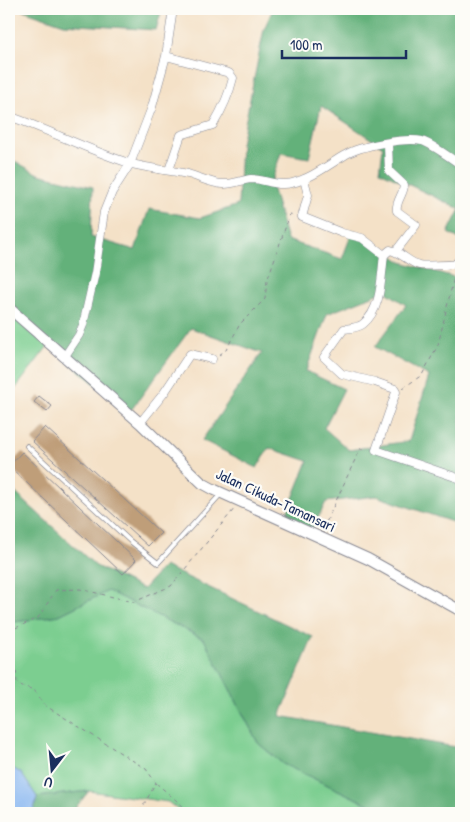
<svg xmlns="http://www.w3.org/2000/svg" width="470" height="822" font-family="'Patrick Hand',sans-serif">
  <rect width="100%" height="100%" fill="#fdfcf7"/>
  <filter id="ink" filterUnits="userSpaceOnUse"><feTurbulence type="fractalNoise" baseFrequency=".02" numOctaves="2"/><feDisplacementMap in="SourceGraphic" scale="10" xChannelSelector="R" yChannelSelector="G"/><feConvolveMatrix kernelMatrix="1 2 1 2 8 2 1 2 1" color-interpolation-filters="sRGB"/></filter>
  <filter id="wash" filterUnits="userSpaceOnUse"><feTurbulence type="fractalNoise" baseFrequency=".0096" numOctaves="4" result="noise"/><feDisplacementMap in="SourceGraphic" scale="20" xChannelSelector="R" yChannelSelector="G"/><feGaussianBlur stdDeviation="1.12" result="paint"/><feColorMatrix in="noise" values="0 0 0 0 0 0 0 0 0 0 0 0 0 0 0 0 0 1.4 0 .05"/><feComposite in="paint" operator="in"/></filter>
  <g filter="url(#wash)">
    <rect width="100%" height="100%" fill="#f4e1c7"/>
    <!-- green -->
    <path fill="#7bce90" stroke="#4b7e77" d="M9 311 48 346 9 397Z
      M108 591 204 639 258 743 283 764 387 813H182L168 802 89 791 37 797 21 773 9 766V623L59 615Z"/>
    <!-- forest -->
    <path fill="#64b17a" stroke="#40706c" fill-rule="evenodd" d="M20 9H162L156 30 64 24Z
      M273 9H461V240L448 233 460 209 380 171 383 147 321 106 309 158 281 153 271 183 287 240 342 259 353 230 402 262 461 279V525L376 496 326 502 311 532 284 520 308 461 269 448 257 468 202 440 262 353 191 328 129 413 9 311V158L38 174 93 187 91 237 135 250 149 209 200 218 238 205 241 144 264 29ZM385 291 406 305 375 347 429 376 409 441 349 450 324 428 344 389 306 371 327 314Z
      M9 487 96 566 143 589 164 566 313 637 280 716 461 748V813H387L283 764 258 743 204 639 108 591 59 615 9 623Z
      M89 791 71 813H33L37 797Z"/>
    <!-- water -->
    <path fill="#86b5f1" stroke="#5072a8" d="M9 766 21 773 37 797 33 813H9Z"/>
    <g id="blocks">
      <!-- building -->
      <path fill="#bf9e79" d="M39 396 52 406 47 412 34 402Z
        M45 427 161 533 148 546 32 441Z
        M22 452 136 560 123 574 9 466Z"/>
    </g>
  </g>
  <g filter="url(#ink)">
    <use href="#blocks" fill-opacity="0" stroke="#888892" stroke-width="1"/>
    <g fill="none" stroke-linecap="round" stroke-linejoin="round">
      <defs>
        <path id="service" d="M27 446 130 541 158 563 220 495"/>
        <path id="minor" d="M166 56 229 73 233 78C229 95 222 110 213 125L181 135 169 170
          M9 116C49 130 88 150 129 163 148 169 169 170 188 174 199 177 215 185 225 184 233 184 242 180 251 179 265 179 277 187 292 183 312 178 328 165 345 155 359 146 406 137 422 141 434 145 450 158 461 165
          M388 143 389 171 404 185C404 194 395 202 397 211L416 225 396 251
          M304 179 308 195 302 217 342 233 362 238 384 255
          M461 258C459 260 458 262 455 264 453 265 422 266 419 265 408 262 401 252 390 250L384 255C381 277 382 309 363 324 358 328 350 328 344 329L324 357 342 374 375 382 395 389 396 392 376 450 461 479
          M65 356 79 335 83 325 95 273 104 212 112 192 130 164 152 107 166 56 173 9
          M140 423 164 393 190 354 212 359"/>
        <path id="tertiary" d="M9 308 140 423 202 483 215 490 368 559 461 611"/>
      </defs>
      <!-- service casing -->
      <use href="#service" stroke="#888892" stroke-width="5.5"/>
      <!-- minor casing -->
      <use href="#minor" stroke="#888892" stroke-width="9"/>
      <!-- tertiary casing -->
      <use href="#tertiary" stroke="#888892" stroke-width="12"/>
      <!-- path -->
      <path stroke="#888892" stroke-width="1" stroke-dasharray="4 4" stroke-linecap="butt" d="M219 355 226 350 240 324 265 299 267 281 290 214 294 215
        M403 388 422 375 438 345 455 273
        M323 529 360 449H367
        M9 641 11 630 38 618 56 590 80 589 134 602 171 586 235 508
        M9 657 16 667 17 684 34 690 46 706 146 769 156 783 142 808 141 813
        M156 783 191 813"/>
      <!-- service -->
      <use href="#service" stroke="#fff" stroke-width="4"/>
      <!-- minor -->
      <use href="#minor" stroke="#fff" stroke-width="8"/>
      <!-- tertiary -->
      <use href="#tertiary" stroke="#fff" stroke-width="10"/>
    </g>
  </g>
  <g text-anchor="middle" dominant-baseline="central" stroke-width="4.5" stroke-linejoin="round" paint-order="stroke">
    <!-- street labels -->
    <g font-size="15" fill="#1b2f5e" stroke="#fdfcf7">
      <text transform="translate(276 500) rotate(25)">Jalan Cikuda–Tamansari</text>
    </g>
  </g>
  <!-- margin -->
  <rect width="470" height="822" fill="none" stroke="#fdfcf7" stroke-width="30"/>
  <!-- north arrow -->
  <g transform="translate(52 770) rotate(196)" stroke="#fdfcf7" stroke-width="4" paint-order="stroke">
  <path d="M0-4L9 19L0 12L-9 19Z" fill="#1b2f5e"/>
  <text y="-8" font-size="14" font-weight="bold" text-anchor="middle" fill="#1b2f5e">U</text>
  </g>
  <!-- scale -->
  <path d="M282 50v8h124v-8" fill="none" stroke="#1b2f5e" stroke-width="2.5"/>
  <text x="290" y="50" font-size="15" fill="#1b2f5e" stroke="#fdfcf7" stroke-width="4" paint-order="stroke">100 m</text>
</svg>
